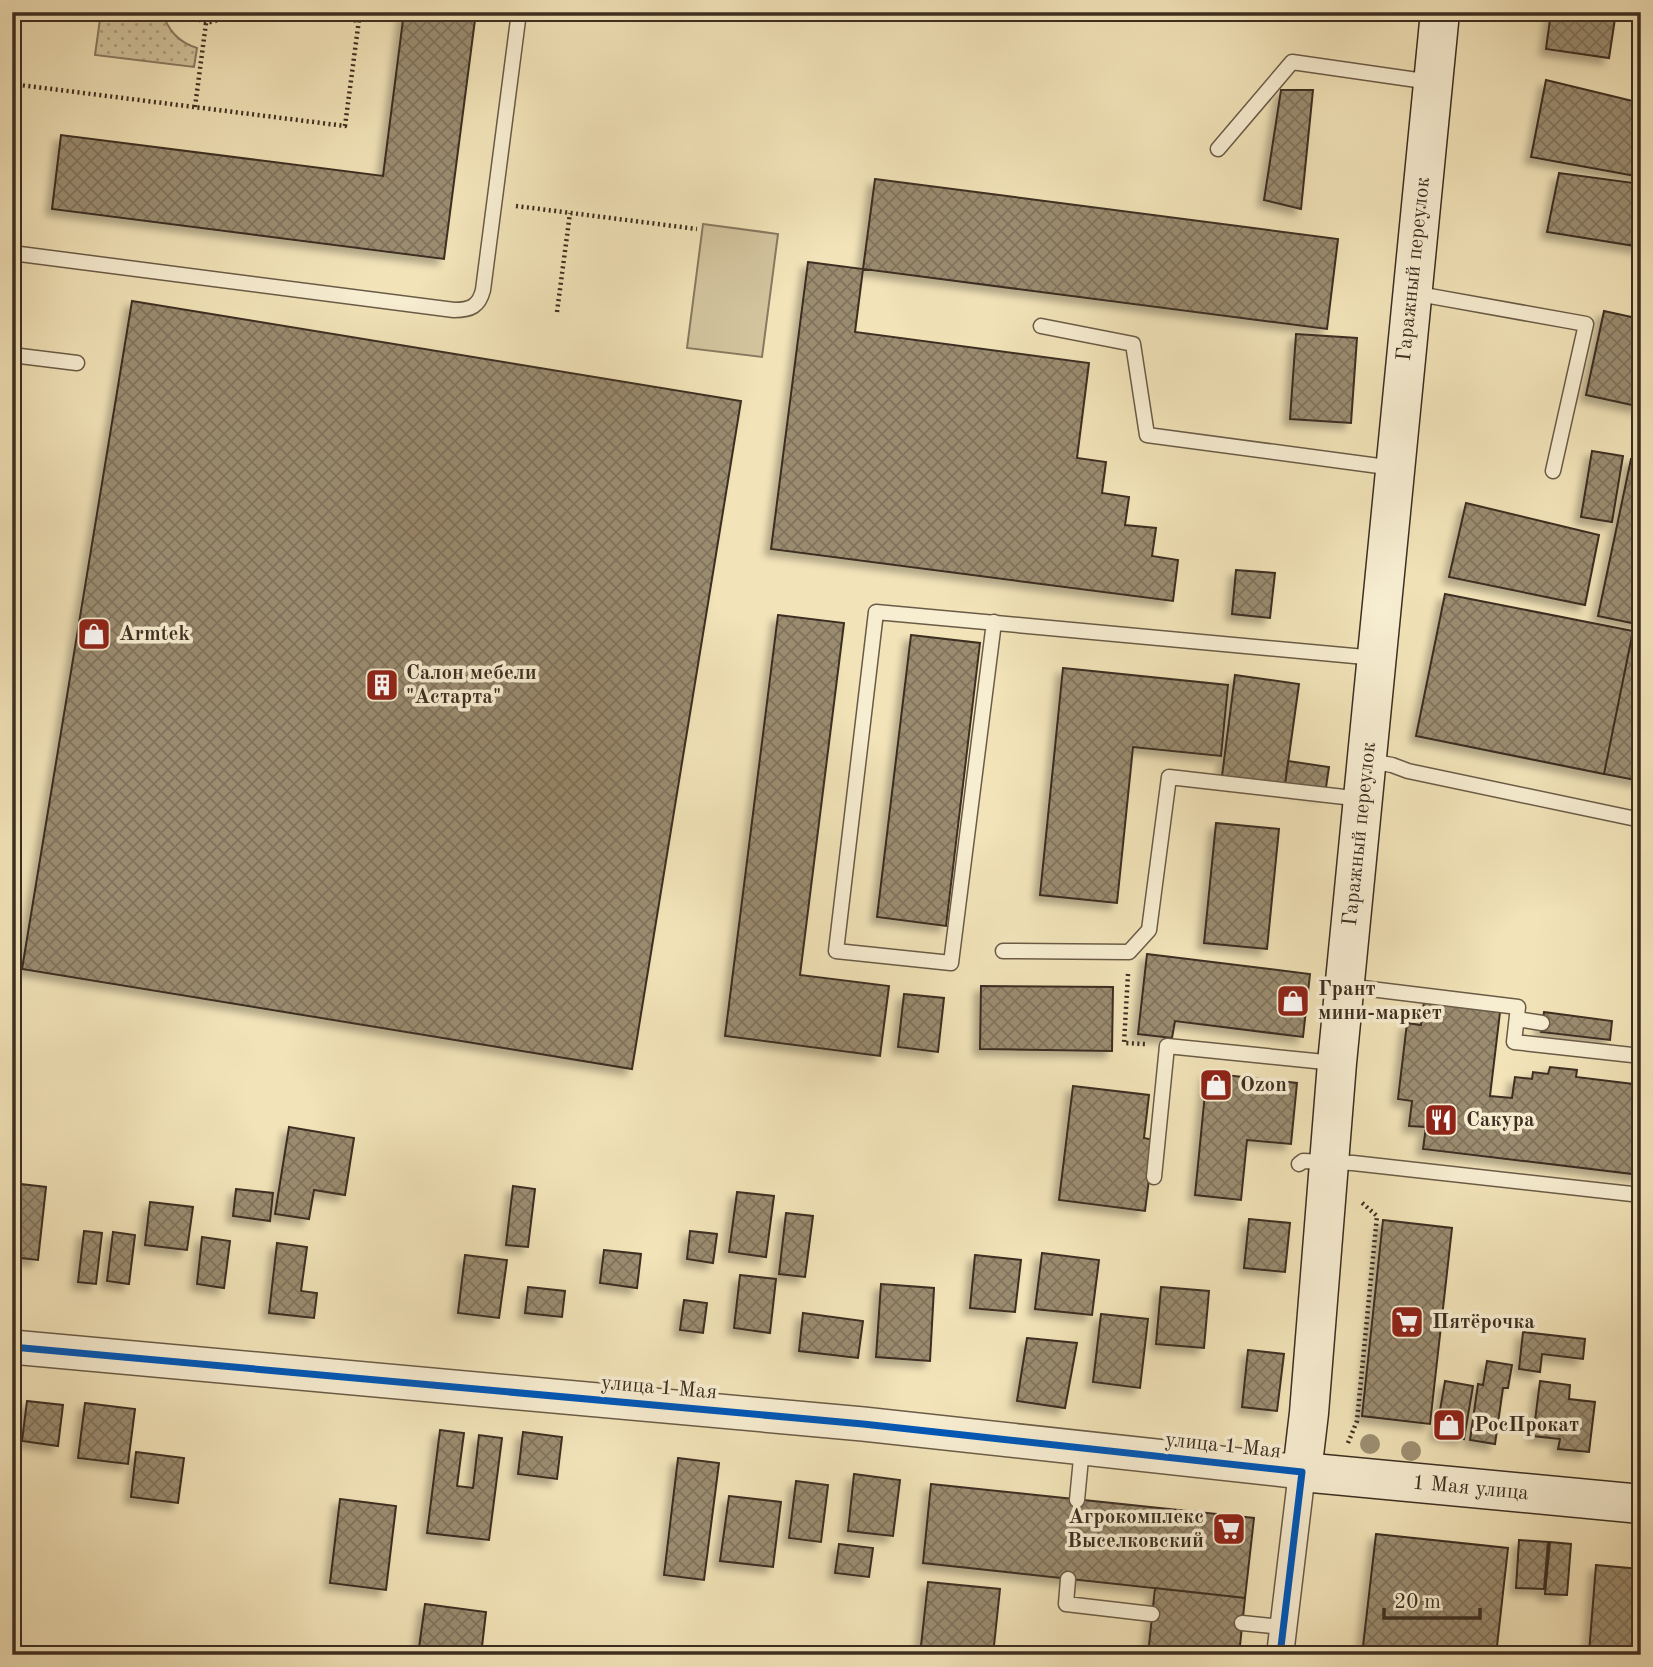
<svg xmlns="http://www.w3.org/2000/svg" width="1653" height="1667" font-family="'Old Standard TT',serif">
  <defs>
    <pattern id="park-dots" width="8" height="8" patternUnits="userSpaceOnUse" patternTransform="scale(1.75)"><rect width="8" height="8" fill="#d3c49e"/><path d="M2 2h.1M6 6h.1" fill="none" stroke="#aca080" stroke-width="1.8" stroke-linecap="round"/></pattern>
    <pattern id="building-cross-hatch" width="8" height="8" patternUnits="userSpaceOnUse" patternTransform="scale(1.75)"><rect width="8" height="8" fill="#9b8c70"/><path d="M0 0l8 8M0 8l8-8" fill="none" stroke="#80735c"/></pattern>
    <filter id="shadow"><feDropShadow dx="-6" dy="6" stdDeviation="3.5" flood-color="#0004"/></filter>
  </defs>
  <rect width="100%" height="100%" fill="#f2e3b8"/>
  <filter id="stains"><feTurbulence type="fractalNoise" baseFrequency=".00286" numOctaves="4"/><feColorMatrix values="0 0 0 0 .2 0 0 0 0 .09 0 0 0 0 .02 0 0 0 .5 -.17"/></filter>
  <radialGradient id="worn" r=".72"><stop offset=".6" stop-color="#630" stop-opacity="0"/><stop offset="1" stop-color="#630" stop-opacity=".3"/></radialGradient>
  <!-- grass -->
  <path fill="#d3c49e" stroke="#887960" stroke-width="2" d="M703 224 778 234 762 357 687 348Z"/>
  <!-- park -->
  <path fill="url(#park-dots)" stroke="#887960" stroke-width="2" d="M101 12H162C168 30 178 42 197 48L194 67 95 55Z"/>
  <!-- building -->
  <path fill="url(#building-cross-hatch)" stroke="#3c2e21" stroke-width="2" filter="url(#shadow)" d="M404 12H476L444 259 52 209 61 135 383 176Z
    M1551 12H1616L1609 58 1546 49Z
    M1546 80 1641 103V177L1531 157Z
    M1281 90H1313L1301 209 1264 200Z
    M1559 173 1641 184V247L1547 232Z
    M875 179 1338 239 1327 329 863 269Z
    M808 262 863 269 855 332 1089 363 1077 458 1106 462 1102 493 1129 497 1125 525 1156 528 1152 556 1178 560 1173 601 771 549Z
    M132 301 741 401 632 1069 22 969Z
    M1604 311 1641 319V407L1586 395Z
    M1296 334 1357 338 1351 423 1290 419Z
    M1592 451 1623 456 1612 522 1581 517Z
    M1631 459 1641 460V625L1598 616Z
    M1466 503 1599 535 1585 605 1449 577Z
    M1236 570 1275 573 1270 618 1232 614Z
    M1445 594 1633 631 1604 774 1416 736Z
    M778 615 844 623 800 975 889 986 880 1056 725 1036Z
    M1633 631 1641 633V781L1604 774Z
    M911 635 980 643 946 926 877 917Z
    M1063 668 1228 685 1221 756 1133 747 1117 903 1040 895Z
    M1235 675 1299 684 1285 785 1222 776Z
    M1288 761 1329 767 1325 794 1285 785Z
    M1216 823 1279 829 1267 949 1204 943Z
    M1147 954 1310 974 1303 1037 1175 1021 1172 1038 1138 1034Z
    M981 986 1113 987 1112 1051 980 1049Z
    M904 994 944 998 938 1052 898 1047Z
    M1424 1002 1500 1012 1490 1096 1512 1098 1515 1077 1532 1079 1533 1072 1548 1074 1550 1067 1577 1070 1576 1077 1641 1085V1175L1423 1149 1426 1127 1409 1126 1412 1101 1398 1099 1407 1023 1421 1025Z
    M1544 1012 1612 1021 1610 1040 1541 1032Z
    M1207 1073 1297 1083 1291 1144 1247 1140 1241 1200 1195 1195Z
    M1073 1086 1149 1095 1144 1138 1154 1140 1145 1211 1059 1200Z
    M289 1127 354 1138 345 1195 314 1190 309 1219 275 1214Z
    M12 1183 46 1187 38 1260 12 1257Z
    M513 1186 535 1189 528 1247 506 1245Z
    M236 1189 273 1193 270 1221 233 1216Z
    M737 1192 774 1196 766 1257 729 1252Z
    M150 1202 193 1207 187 1250 145 1245Z
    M786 1213 813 1216 805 1277 779 1274Z
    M1249 1219 1290 1223 1285 1272 1244 1268Z
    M1383 1220 1452 1228 1430 1424 1362 1416Z
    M84 1231 102 1233 96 1284 78 1282Z
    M690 1231 717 1234 713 1263 687 1259Z
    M113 1232 135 1235 129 1284 107 1281Z
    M202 1237 230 1241 224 1288 197 1284Z
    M277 1243 307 1247 301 1291 317 1293 314 1318 269 1313Z
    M604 1250 641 1254 637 1288 600 1283Z
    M1042 1253 1099 1260 1092 1315 1035 1309Z
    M465 1255 507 1260 499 1318 458 1313Z
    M975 1255 1021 1260 1015 1312 970 1308Z
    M740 1275 776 1279 770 1333 734 1328Z
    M881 1284 934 1288 930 1361 876 1357Z
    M528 1287 565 1291 562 1317 525 1313Z
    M1161 1287 1209 1291 1204 1348 1156 1344Z
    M684 1300 707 1303 703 1333 680 1330Z
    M803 1313 863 1321 858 1358 799 1351Z
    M1101 1314 1148 1319 1140 1388 1093 1382Z
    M1523 1332 1585 1339 1583 1359 1542 1354 1540 1372 1519 1369Z
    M1027 1338 1077 1343 1065 1408 1017 1401Z
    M1248 1350 1284 1354 1277 1411 1242 1407Z
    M1487 1361 1512 1365 1508 1388H1503L1495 1444 1470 1440 1478 1384 1483 1385Z
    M1445 1381 1473 1386 1464 1439 1436 1434Z
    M1540 1381 1570 1385 1569 1399 1595 1402 1589 1452 1558 1449 1560 1439 1533 1436Z
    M27 1401 63 1405 58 1446 22 1441Z
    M85 1403 135 1409 128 1464 78 1458Z
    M440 1430 464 1433 457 1486 473 1488 479 1435 502 1438 489 1540 427 1533Z
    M523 1432 562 1437 557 1479 518 1474Z
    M136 1452 184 1458 178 1503 131 1497Z
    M678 1458 719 1463 704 1580 664 1575Z
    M854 1474 900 1480 893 1536 848 1531Z
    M796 1481 828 1485 821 1542 789 1538Z
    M931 1484 1254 1518 1245 1598 923 1563Z
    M729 1496 781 1502 773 1567 720 1561Z
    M340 1499 396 1506 386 1590 330 1583Z
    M1376 1534 1508 1548 1496 1655H1362Z
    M1519 1540 1548 1542 1544 1589 1516 1588Z
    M1550 1542 1571 1544 1567 1595 1545 1594Z
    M839 1544 873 1548 869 1577 835 1573Z
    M1596 1565 1640 1569 1633 1655 1589 1653Z
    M928 1582 1000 1589 993 1655H920Z
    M1155 1588 1245 1598 1239 1655H1148Z
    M425 1604 486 1612 481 1655H418Z"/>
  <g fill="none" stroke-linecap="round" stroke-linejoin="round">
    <defs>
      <path id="service" d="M1218 149 1292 62 1431 82
        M12 253 454 310C471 310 479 306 483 290L519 12
        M1413 293 1586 324 1553 471
        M1041 326 1133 344 1147 435 1394 468
        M12 355 77 363
        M994 622 951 963 836 951 876 612 1376 658
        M1369 761 1392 765 1408 771 1641 820
        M1003 951 1129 952 1149 930 1169 777 1362 799
        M1346 986 1518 1007 1514 1042 1641 1056
        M1517 1019 1542 1023
        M1299 1164 1303 1161 1353 1163 1641 1195
        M1154 1177 1167 1046 1335 1063
        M1077 1500 1082 1448
        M1068 1579 1066 1604 1152 1614
        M1242 1623 1283 1627"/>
      <path id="minor" d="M1280 1655 1302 1472"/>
      <path id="tertiary" d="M12 1347 863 1424 1302 1472"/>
      <g id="secondary">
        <path id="s1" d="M1440 12 1337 1063 1309 1413 1302 1472 1641 1504"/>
      </g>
    </defs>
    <!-- service casing -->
    <use href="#service" stroke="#6a5b47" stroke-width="17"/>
    <!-- minor casing -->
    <use href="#minor" stroke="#6a5b47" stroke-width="29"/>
    <!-- tertiary casing -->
    <use href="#tertiary" stroke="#6a5b47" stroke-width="36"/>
    <!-- secondary casing -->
    <use href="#secondary" stroke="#3c2e21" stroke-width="41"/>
    <!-- path -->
    <path stroke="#3c2e21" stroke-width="4.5" stroke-dasharray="2 3.5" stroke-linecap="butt" d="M191 12C201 26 216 25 227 12
      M294 12 359 21
      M12 84 345 126 360 12
      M195 107 206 23
      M516 206 697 229
      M557 312 570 213
      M1128 974 1124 1043 1145 1044
      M1348 1443 1357 1421 1377 1216 1360 1201"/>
    <!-- service -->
    <use href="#service" stroke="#f7edd1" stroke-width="14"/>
    <!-- minor -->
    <use href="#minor" stroke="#f7edd1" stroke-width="26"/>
    <!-- tertiary -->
    <use href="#tertiary" stroke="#f7edd1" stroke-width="33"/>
    <!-- secondary -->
    <use href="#secondary" stroke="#f7edd1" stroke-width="38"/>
    <defs>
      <path id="cycleway" d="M12 1347 863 1424 1302 1472 1280 1655"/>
    </defs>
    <!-- cycleway casing -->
    <use href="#cycleway" stroke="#f7edd1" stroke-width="11"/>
    <!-- cycleway -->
    <use href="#cycleway" stroke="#0057b8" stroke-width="7"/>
  </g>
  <!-- trees -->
  <g fill="#9e9073">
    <circle cx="1370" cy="1444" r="10"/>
    <circle cx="1411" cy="1451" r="10"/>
  </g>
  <!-- icons -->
  <defs>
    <symbol id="shop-square" viewBox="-11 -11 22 22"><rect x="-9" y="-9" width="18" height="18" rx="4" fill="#8f2418" stroke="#f7edd1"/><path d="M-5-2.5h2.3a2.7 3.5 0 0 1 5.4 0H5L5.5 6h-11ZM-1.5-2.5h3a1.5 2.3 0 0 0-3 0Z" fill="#fff"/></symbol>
    <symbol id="building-square" viewBox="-11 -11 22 22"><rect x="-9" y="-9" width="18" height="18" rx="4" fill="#8f2418" stroke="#f7edd1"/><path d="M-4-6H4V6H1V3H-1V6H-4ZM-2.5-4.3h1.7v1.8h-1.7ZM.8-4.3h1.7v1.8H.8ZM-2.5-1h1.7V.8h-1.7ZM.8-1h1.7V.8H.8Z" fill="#fff"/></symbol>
    <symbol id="restaurant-square" viewBox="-11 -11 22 22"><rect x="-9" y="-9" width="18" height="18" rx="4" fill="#8f2418" stroke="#f7edd1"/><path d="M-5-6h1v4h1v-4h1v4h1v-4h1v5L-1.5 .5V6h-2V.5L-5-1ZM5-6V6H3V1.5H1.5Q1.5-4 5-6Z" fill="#fff"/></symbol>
    <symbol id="supermarket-square" viewBox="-11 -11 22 22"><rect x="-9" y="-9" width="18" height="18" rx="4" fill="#8f2418" stroke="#f7edd1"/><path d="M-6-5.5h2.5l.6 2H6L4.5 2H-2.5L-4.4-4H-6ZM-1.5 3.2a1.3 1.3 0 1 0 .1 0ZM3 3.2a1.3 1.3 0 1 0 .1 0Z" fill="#fff"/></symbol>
  </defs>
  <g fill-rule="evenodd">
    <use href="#shop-square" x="75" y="615" width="38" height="38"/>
    <use href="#building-square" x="363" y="666" width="38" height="38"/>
    <use href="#shop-square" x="1274" y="982" width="38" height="38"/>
    <use href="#shop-square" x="1197" y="1066" width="38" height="38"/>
    <use href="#restaurant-square" x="1422" y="1101" width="38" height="38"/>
    <use href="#supermarket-square" x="1388" y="1303" width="38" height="38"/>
    <use href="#shop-square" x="1430" y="1406" width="38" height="38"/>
    <use href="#supermarket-square" x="1210" y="1510" width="38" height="38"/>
  </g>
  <g text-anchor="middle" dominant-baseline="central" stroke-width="7" stroke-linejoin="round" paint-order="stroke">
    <!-- street labels -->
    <g font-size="21" fill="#3c2e21" stroke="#f7edd1">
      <text transform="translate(1414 269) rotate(-84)">Гаражный переулок</text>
      <text transform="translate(1360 834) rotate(-84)">Гаражный переулок</text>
      <text transform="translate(659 1388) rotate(5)">улица 1 Мая</text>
      <text transform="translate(1223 1446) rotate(6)">улица 1 Мая</text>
      <text stroke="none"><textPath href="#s1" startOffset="1636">1 Мая улица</textPath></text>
    </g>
    <!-- poi labels -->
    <g font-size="21" font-weight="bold" fill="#3c2e21" stroke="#f7edd1" text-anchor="start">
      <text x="119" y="634">Armtek</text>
      <text x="406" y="673">Салон мебели<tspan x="406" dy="24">"Астарта"</tspan></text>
      <text x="1318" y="989">Грант<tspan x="1318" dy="24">мини-маркет</tspan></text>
      <text x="1240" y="1085">Ozon</text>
      <text x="1466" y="1120">Сакура</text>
      <text x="1432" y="1322">Пятёрочка</text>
      <text x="1474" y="1425">РосПрокат</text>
      <text x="1204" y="1517" text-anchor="end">Агрокомплекс<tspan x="1204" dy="24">Выселковский</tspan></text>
    </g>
  </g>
  <!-- margin -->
  <rect width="1653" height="1667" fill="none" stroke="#f2e3b8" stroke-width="42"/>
  <rect x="14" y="14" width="1625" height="1639" fill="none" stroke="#3c2e21" stroke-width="3.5"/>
  <rect x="21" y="21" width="1611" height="1625" fill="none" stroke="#3c2e21" stroke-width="2"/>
  <!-- scale -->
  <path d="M1384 1608v10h96v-10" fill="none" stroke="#3c2e21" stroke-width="3.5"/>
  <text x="1394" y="1608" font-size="21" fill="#3c2e21" stroke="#f7edd1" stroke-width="5" paint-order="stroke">20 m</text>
  <rect width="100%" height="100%" filter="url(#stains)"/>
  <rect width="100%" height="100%" fill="url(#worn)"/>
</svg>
